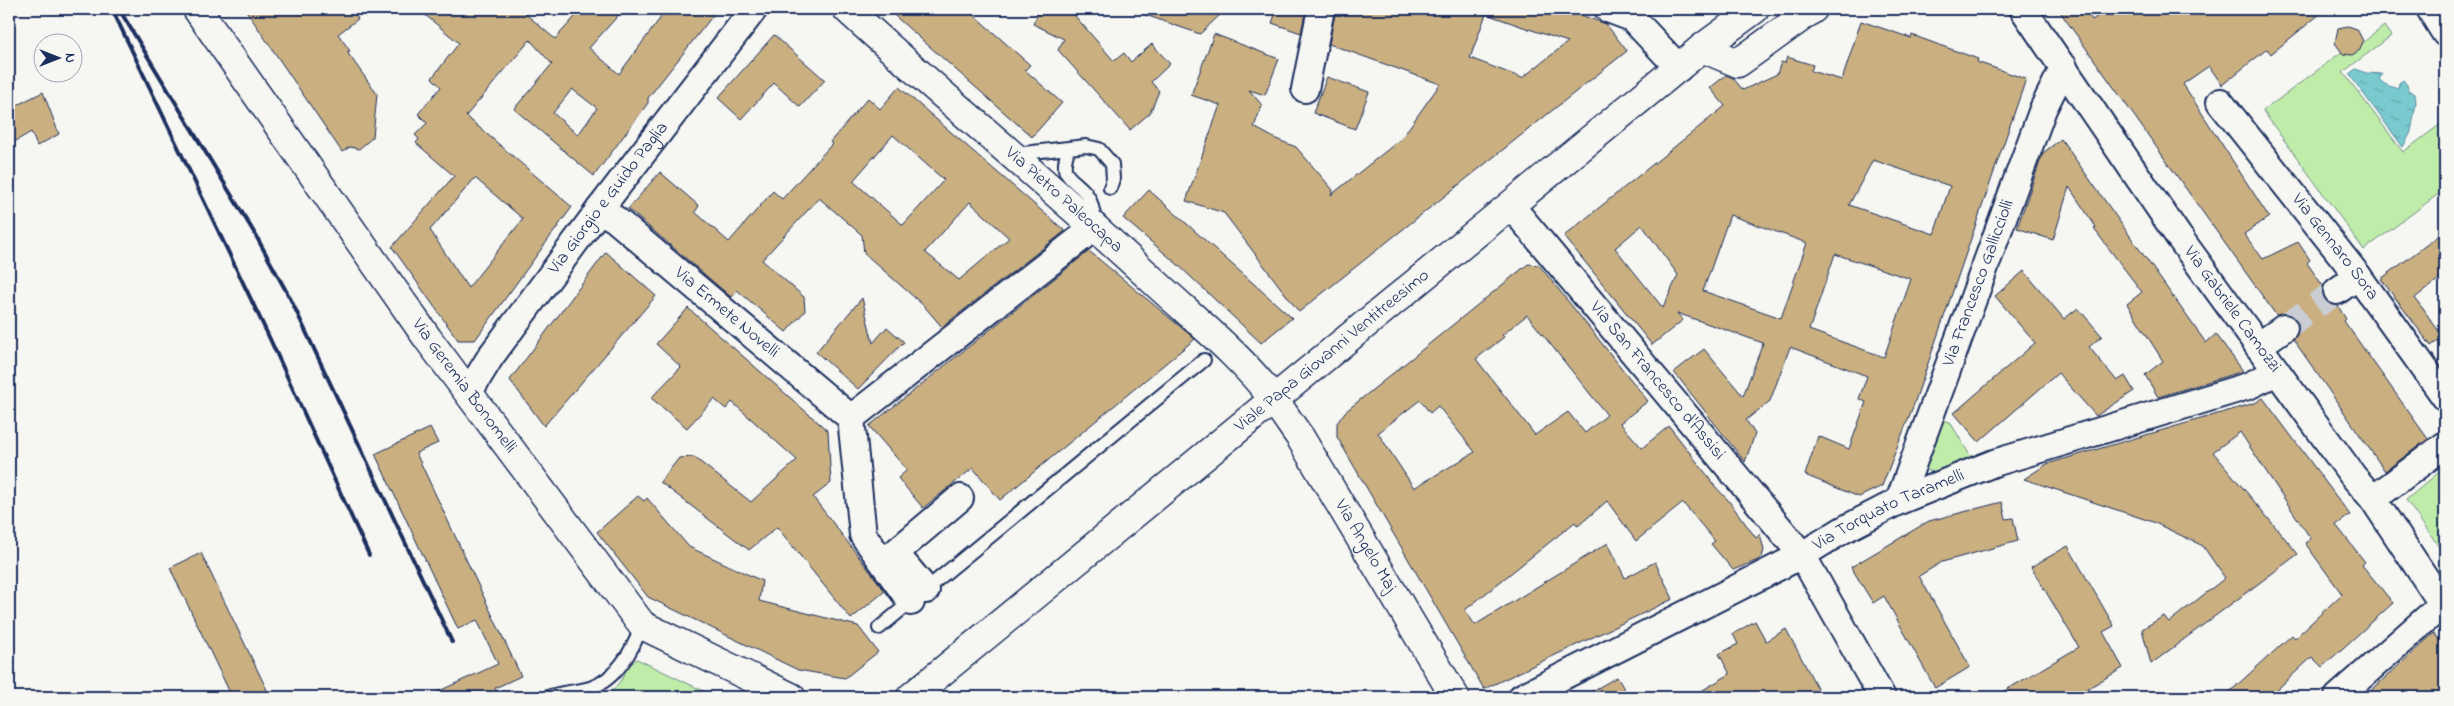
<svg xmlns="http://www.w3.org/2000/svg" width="2454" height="706" font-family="'Indie Flower',sans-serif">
  <defs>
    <pattern id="water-ripples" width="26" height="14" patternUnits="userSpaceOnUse" patternTransform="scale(1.25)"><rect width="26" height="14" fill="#79cacf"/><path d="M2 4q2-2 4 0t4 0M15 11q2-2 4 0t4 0" fill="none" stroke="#62a4ab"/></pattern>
  </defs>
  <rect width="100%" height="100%" fill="#f6f6f2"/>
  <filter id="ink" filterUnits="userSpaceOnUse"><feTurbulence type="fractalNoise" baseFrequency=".02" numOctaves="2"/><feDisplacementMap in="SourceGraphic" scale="10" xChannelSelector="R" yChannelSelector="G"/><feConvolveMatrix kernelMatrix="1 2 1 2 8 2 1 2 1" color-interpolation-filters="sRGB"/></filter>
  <g filter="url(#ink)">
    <!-- green -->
    <path fill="#c0eca9" stroke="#6e8e84" d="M2384 26 2391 36 2343 72 2403 152 2445 121V189L2364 250 2263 111 2343 51 2351 52Z
      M1937 418 1950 422 1971 457 1940 475 1927 470 1925 461Z
      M2445 467V555L2406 500Z
      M637 659 716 697H607L622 679 626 668Z"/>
    <!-- water -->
    <path fill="url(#water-ripples)" stroke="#538ca2" d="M2356 69 2366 73 2383 74 2379 79C2384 85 2390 87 2398 88L2399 83 2403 80 2407 85 2408 90 2415 94 2416 103 2411 132 2403 147 2349 74Z"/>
    <!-- building -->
    <path fill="#caaf80" stroke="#1b2f5e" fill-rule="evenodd" d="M245 9H352L358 19 338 34 350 51 347 52 377 94 373 137 359 149 350 147 342 152Z
      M418 9H520L555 39 582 9H624L589 48 619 74 667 9H718L648 98V103L594 176 514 109 552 64 530 40 466 116 572 207 475 340H458L392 247 454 176 416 143 419 139 415 135 427 123 418 114 441 87 432 78 459 43ZM572 89 597 108 578 135 553 113ZM475 178 523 219 468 288 430 230Z
      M887 9H967L1030 65 1025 70 1062 103 1032 137Z
      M1040 9H1069L1114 61 1124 53 1131 62 1152 44 1170 64 1151 82 1159 91 1150 113 1130 130 1058 50 1064 39 1033 24Z
      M1135 9H1226L1200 34 1134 11Z
      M1277 9H1306L1301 33 1272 23Z
      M1336 9H1564L1606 24 1627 51 1299 312 1224 213 1186 201 1220 105 1191 95 1214 34 1279 59 1265 95 1249 90 1262 105 1254 127 1276 139 1296 147 1333 190 1331 195 1401 139 1440 84 1329 44ZM1486 14 1526 28 1568 42 1522 78 1470 58Z
      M2058 9H2085L2092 20 2108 9H2326L2271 54 2267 49 2222 85 2209 66 2183 84 2269 217 2244 234 2263 259 2298 242 2310 260 2307 263 2323 286 2325 299 2330 304 2338 306 2346 319 2344 321 2428 439 2385 471 2293 339 2299 327 2296 319 2290 314 2276 315Z
      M1861 21 1911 38 1912 35 1978 59 1977 62 2026 79 1914 404 1882 486 1859 497 1805 475 1818 436 1849 449 1866 402 1859 399 1867 376 1790 347 1770 401 1746 420 1755 434 1745 462 1674 372 1704 349 1743 396 1763 343 1677 313 1683 320 1652 345 1564 236 1725 106 1710 88 1726 75 1733 78 1743 90 1777 74 1781 62 1785 63 1787 57 1813 65 1811 71 1842 80ZM1873 160 1950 186 1934 234 1849 205ZM1730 215 1807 243 1781 318 1703 291ZM1642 225 1678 275 1663 308 1615 248ZM1835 254 1911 279 1884 357 1809 330Z
      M2348 26 2357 29 2363 41 2360 50 2352 55 2343 54 2335 43 2338 28Z
      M774 35 825 80 800 107 774 83 741 119 718 98Z
      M1327 77 1369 92 1355 129 1313 113Z
      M899 87 1065 231 942 327 924 306 864 253 862 235 819 198 762 260 804 297 805 311 786 332 737 290 731 297 628 209 660 172 699 206 695 212 729 242 773 191 782 199 832 144 830 142 868 98 880 109ZM893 135 944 180 903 225 853 181ZM970 202 1009 238 959 280 925 252Z
      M43 92 59 134 37 146 31 132 9 145V109Z
      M2061 139 2206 343 2216 334 2243 371 2158 397 2145 375 2163 361 2127 304 2142 292 2094 229 2096 227 2069 187 2053 240 2017 228 2043 153Z
      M1149 190 1292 318 1261 343 1176 263 1123 218Z
      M2445 231V274L2415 298 2443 337 2431 346 2381 279Z
      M1089 251 1195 339 1000 500 973 468 923 508 898 478 907 470 869 426Z
      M606 252 656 296 544 426 510 380Z
      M1528 264 1539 265 1648 401 1620 423 1642 448 1669 426 1711 480 1710 481 1728 500 1756 538 1760 534 1764 550 1762 557 1758 560 1733 570 1711 544 1715 541 1683 503 1636 541 1607 501 1578 526 1575 522 1465 610 1475 625 1608 543 1625 578 1655 562 1673 599 1484 689 1337 437V423L1345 412ZM1527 315 1607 415 1585 433 1568 412 1535 435 1476 359 1504 337 1502 335ZM1420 400 1430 413 1438 406 1475 452 1414 488 1378 433Z
      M2024 271 2064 319 2078 308 2102 336 2089 347 2117 381 2125 376 2134 391 2096 416 2058 373 1979 442 1954 413 2035 343 1995 296Z
      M862 298 873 343 887 327 904 342 858 389 816 352Z
      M688 308 828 431 831 483 813 497 885 591 851 619 777 527 749 550 660 482 679 458 694 457 751 502 797 460 732 402 726 409 714 399 687 428 651 398 681 367 656 344Z
      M2263 398 2350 515 2336 525 2365 562 2362 565 2393 603 2322 667 2312 657 2269 697H2224L2292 635 2295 638 2342 594 2305 543 2311 539 2240 432 2213 452 2298 554 2151 664 2142 629 2164 616 2169 622 2225 578 2216 565 2203 546 2153 522 2024 479 2047 464 2255 403Z
      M430 428 438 443 416 453 521 676 495 688 500 697H426L498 664 477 620 458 629 375 454Z
      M638 496 644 501 647 498 689 547 762 581 759 601 858 626 878 652 845 678 798 670 648 597 597 532Z
      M2002 502 2006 519 2013 518 2018 541 1942 562 1919 576 1970 667 1935 688 1884 596 1873 603 1851 567 1929 521Z
      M2068 546 2114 626 2103 632 2123 668 2073 697H1994L2079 647 2031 567Z
      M201 553 267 690 251 697H232L170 568Z
      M1755 621 1766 641 1786 629 1822 697H1691L1730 674 1719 654 1738 644 1733 634Z
      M2434 633 2445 648V697H2364Z
      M1617 677 1629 697H1582Z"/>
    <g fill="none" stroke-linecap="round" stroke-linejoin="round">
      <!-- street-tunnel -->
      <path stroke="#caced4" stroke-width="26" stroke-dasharray="26 13" stroke-linecap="butt" d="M2284 328 2337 291"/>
      <defs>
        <path id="lane" d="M1068 150C1059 178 1070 175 1086 193 1092 201 1094 213 1095 223
          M1015 154 1086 146 1099 149 1112 164 1113 179 1110 188
          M879 628 1204 360
          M548 697C561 692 576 692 590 688 616 680 633 650 642 625"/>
        <g id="street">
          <path d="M1608 9 1632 18 1679 68"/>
          <path id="s1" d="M2023 9 2179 237 2353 476 2373 499 2445 608"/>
          <path d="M2430 9 2445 33"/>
          <path d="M1305 89 1321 9"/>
          <path id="s2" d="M2220 102 2358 276 2445 397"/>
          <path id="s3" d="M1511 206 1802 555 1882 697"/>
          <path id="s4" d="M599 210 615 219 851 418 863 535 911 602"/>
          <path d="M2337 291 2358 276"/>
          <path d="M2258 346 2284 328"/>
          <path id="s5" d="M469 392 491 356 599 210 754 9"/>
          <path d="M851 418 1095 227"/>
          <path d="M2373 499 2445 445"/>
          <path id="s6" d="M1899 501 2043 109 2064 67"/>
          <path d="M926 590 895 553 960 498"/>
          <path id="s7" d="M1522 697 1802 555 1843 530 1899 501 1994 463 2248 386 2277 372"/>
          <path d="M2338 697 2443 604"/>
        </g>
        <g id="secondary">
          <path id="s8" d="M197 9 428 339 642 625 791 697"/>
          <path id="s9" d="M847 9C945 99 1049 184 1147 275 1188 314 1241 355 1274 400 1283 412 1291 425 1300 437L1455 697"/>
          <path d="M1702 48 1738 63 1813 9"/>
          <path id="s10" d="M911 697 1702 48 1755 9"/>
        </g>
      </defs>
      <!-- lane casing -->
      <use href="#lane" stroke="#1b2f5e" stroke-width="16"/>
      <!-- street casing -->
      <use href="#street" stroke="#1b2f5e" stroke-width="30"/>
      <!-- secondary casing -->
      <use href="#secondary" stroke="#1b2f5e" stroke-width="31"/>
      <!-- lane -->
      <use href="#lane" stroke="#f6f6f2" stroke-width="12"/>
      <!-- street -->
      <use href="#street" stroke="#f6f6f2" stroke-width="26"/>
      <!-- secondary -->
      <use href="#secondary" stroke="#f6f6f2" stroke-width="28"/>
      <!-- rail -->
      <path stroke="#1b2f5e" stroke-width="4" d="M119 9 255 234 291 300 452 642
        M113 11 269 337 369 555"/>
    </g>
  </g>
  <g text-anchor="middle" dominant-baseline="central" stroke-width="4" stroke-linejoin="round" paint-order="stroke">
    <!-- street labels -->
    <g font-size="18" fill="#1b2f5e" stroke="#f6f6f2">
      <text stroke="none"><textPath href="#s5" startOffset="239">Via Giorgio e Guido Paglia</textPath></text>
      <text stroke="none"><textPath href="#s9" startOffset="289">Via Pietro Paleocapa</textPath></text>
      <text stroke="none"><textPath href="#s2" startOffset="185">Via Gennaro Sora</textPath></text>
      <text stroke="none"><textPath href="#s6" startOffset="232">Via Francesco Gallicciolli</textPath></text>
      <text stroke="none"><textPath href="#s1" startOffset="366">Via Gabriele Camozzi</textPath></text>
      <text stroke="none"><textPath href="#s4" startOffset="164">Via Ermete Novelli</textPath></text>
      <text stroke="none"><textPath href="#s10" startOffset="545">Viale Papa Giovanni Ventitreesimo</textPath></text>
      <text stroke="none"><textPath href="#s3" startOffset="228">Via San Francesco d'Assisi</textPath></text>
      <text stroke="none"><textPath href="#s8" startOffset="462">Via Geremia Bonomelli</textPath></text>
      <text stroke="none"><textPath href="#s7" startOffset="412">Via Torquato Taramelli</textPath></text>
      <text stroke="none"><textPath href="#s9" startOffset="752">Via Angelo Maj</textPath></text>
    </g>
  </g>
  <!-- margin -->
  <rect width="2454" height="706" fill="none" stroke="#f6f6f2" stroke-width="30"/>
  <rect x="15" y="15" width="2424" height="676" fill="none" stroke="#1b2f5e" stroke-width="2" filter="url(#ink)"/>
  <!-- north arrow -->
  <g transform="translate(58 58) rotate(90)"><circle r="24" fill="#f6f6f2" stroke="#9ea6b7"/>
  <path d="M0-4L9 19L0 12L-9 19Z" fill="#1b2f5e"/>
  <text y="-8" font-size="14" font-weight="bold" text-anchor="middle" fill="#1b2f5e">N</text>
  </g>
</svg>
